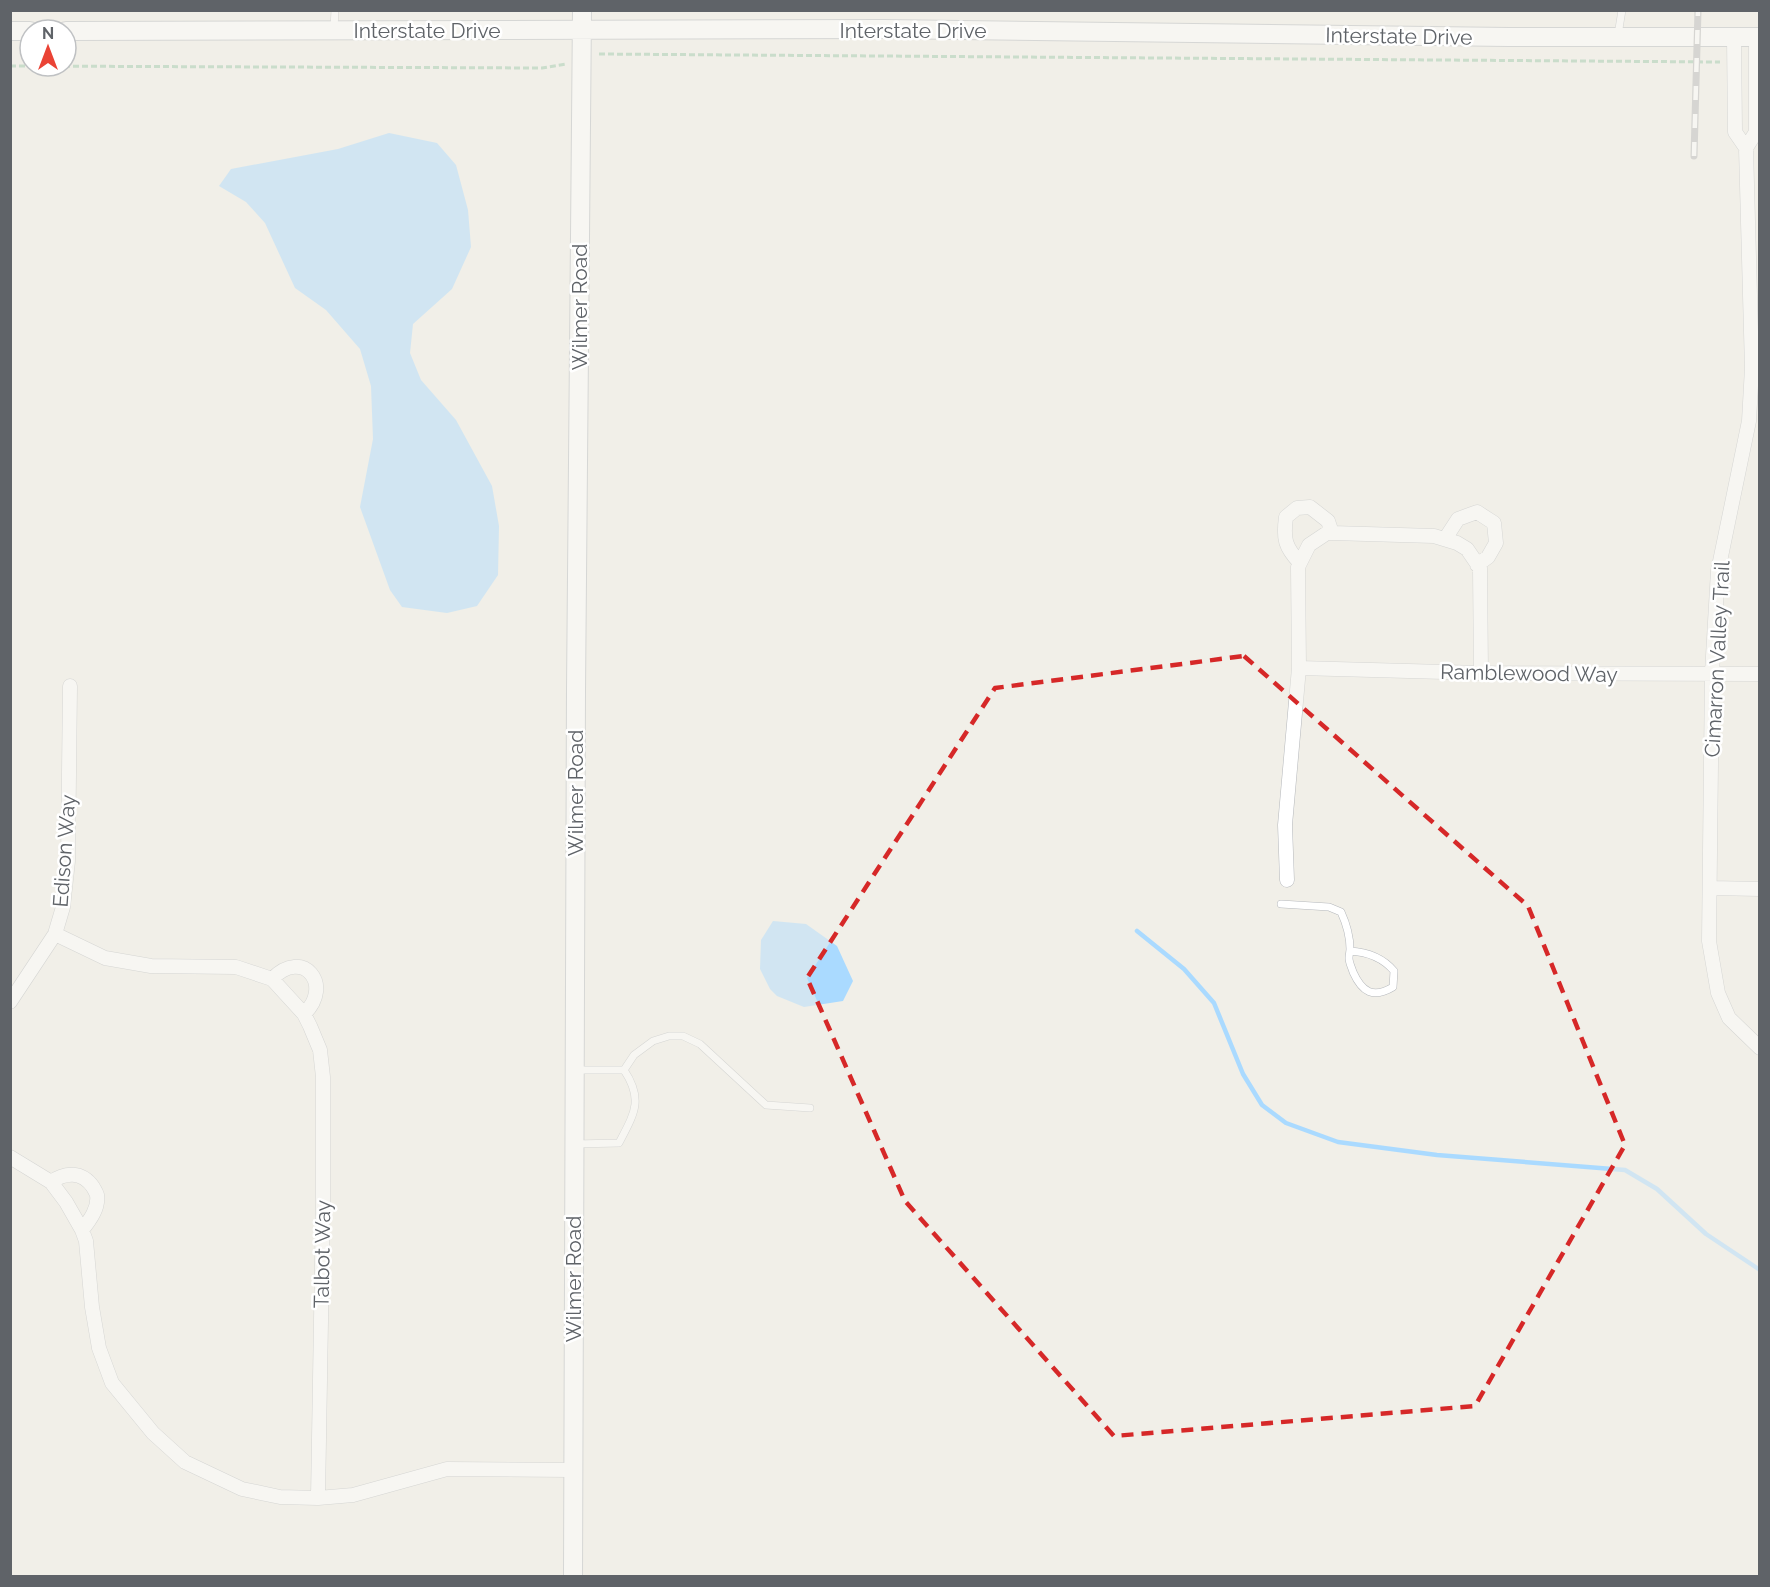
<svg xmlns="http://www.w3.org/2000/svg" width="1770" height="1587" font-family="Raleway,sans-serif">
  <rect width="100%" height="100%" fill="#f1efe8"/>
  <!-- water -->
  <path fill="#aadaff" d="M389 133 437 143 456 165 468 210 471 247 452 289 413 324 410 353 421 380 456 420 492 486 499 526 498 575 477 606 447 613 402 607 390 590 360 507 373 439 371 386 360 349 326 310 295 288 265 223 246 202 219 186 231 169 338 149Z
    M773 921 806 924 837 946 853 981 843 1001 804 1007 777 996 770 989 760 969 761 940Z"/>
  <g fill="none" stroke-linecap="round" stroke-linejoin="round">
    <!-- stream -->
    <path stroke="#aadaff" stroke-width="4.5" d="M1137 931 1184 969 1214 1003 1243 1074 1262 1105 1286 1123 1338 1142 1437 1155 1625 1170 1657 1189 1706 1234 1760 1270"/>
    <defs>
      <path id="lane" d="M334 28 335 10
        M1618 35 1622 10
        M1281 904 1329 907 1341 912C1346 923 1350 936 1350 949 1350 952 1349 955 1349 958 1349 963 1352 968 1353 972 1362 992 1373 999 1393 987L1394 971C1383 958 1367 952 1350 951
        M577 1070H624L634 1055 653 1041 669 1036H683L700 1044 766 1105 810 1108
        M575 1144 619 1143C634 1114 644 1100 624 1070"/>
      <path id="street" d="M1734 37 1735 132 1746 148 1752 368 1749 421 1718 571 1712 673 1709 941 1718 993 1729 1018 1760 1048
        M1746 148 1756 132V37
        M1445 539 1458 519 1477 512 1494 523 1496 543 1488 557 1477 565
        M1300 563C1285 547 1283 539 1286 517L1297 508 1310 507 1328 521 1332 533
        M1299 668 1481 673 1760 674
        M1287 880 1285 825 1299 668 1298 567 1309 545 1327 533H1332L1434 536 1457 543 1467 549 1480 568 1481 673
        M1711 888 1760 889
        M55 934 105 958 151 966 236 967 272 979 304 1014 310 1026 320 1050 323 1077V1202L318 1498
        M272 979C303 947 334 985 304 1014
        M10 1002 55 934 63 907 68 861 70 686
        M10 1157 51 1182 66 1202 82 1230 86 1241 92 1307 99 1348 112 1383 153 1433 185 1462 242 1489 280 1497 318 1498 353 1495 447 1469 573 1470
        M51 1182C65 1172 82 1171 93 1187 94 1189 96 1192 97 1195 99 1208 90 1220 82 1230"/>
      <path id="secondary" d="M10 31H30
        M66 31 883 29 1509 37H1760
        M573 1576 576 690 582 10"/>
    </defs>
    <!-- lane casing -->
    <use href="#lane" stroke="#b5b8bc" stroke-width="8"/>
    <!-- street casing -->
    <use href="#street" stroke="#b5b8bc" stroke-width="15"/>
    <!-- secondary casing -->
    <use href="#secondary" stroke="#b6babf" stroke-width="20"/>
    <!-- path -->
    <path stroke="#9cc7a9" stroke-width="3" stroke-dasharray="6 3" stroke-linecap="butt" d="M599 54 1720 62
      M10 66 542 68 566 64"/>
    <!-- lane -->
    <use href="#lane" stroke="#fff" stroke-width="7"/>
    <!-- street -->
    <use href="#street" stroke="#fff" stroke-width="14"/>
    <!-- secondary -->
    <use href="#secondary" stroke="#fff" stroke-width="18"/>
    <defs>
      <path id="rail" d="M1694 156 1698 10"/>
    </defs>
    <!-- rail casing -->
    <use href="#rail" stroke="#b6b7b8" stroke-width="7"/>
    <!-- rail -->
    <use href="#rail" stroke="#fff" stroke-width="4.5" stroke-dasharray="14" stroke-linecap="butt"/>
  </g>
  <!-- marked area -->
  <path d="M0 0H1770V1587H0ZM1244 656 1528 906 1625 1145 1475 1406 1114 1436 905 1201 807 978 995 688Z" fill="#f1efe8" fill-opacity=".55" fill-rule="evenodd"/>
  <path fill="none" stroke="#d62828" stroke-width="4.5" stroke-dasharray="12 8" stroke-linejoin="round" d="M1244 656 1528 906 1625 1145 1475 1406 1114 1436 905 1201 807 978 995 688Z"/>
  <g text-anchor="middle" dominant-baseline="central" stroke-width="5" stroke-linejoin="round" paint-order="stroke">
    <!-- street labels -->
    <g font-size="21" fill="#5f6368" stroke="#fff">
      <text x="427" y="30">Interstate Drive</text>
      <text x="913" y="30">Interstate Drive</text>
      <text transform="translate(1399 36) rotate(1)">Interstate Drive</text>
      <text transform="translate(579 307) rotate(-90)">Wilmer Road</text>
      <text transform="translate(1717 659) rotate(-87)">Cimarron Valley Trail</text>
      <text transform="translate(1529 673) rotate(1)">Ramblewood Way</text>
      <text transform="translate(575 793) rotate(-90)">Wilmer Road</text>
      <text transform="translate(64 851) rotate(-86)">Edison Way</text>
      <text transform="translate(322 1254) rotate(-89)">Talbot Way</text>
      <text transform="translate(573 1279) rotate(-90)">Wilmer Road</text>
    </g>
  </g>
  <!-- border -->
  <rect width="1770" height="1587" fill="none" stroke="#5f6368" stroke-width="24"/>
  <!-- north arrow -->
  <g transform="translate(48 48)"><circle r="28" fill="#ffffff" stroke="#bfc1c3" stroke-width="1.5"/>
  <path d="M0-4.5L10 22L0 15L-10 22Z" fill="#ea4335"/>
  <text y="-9" font-size="16" font-weight="bold" text-anchor="middle" fill="#5f6368">N</text>
  </g>
</svg>
